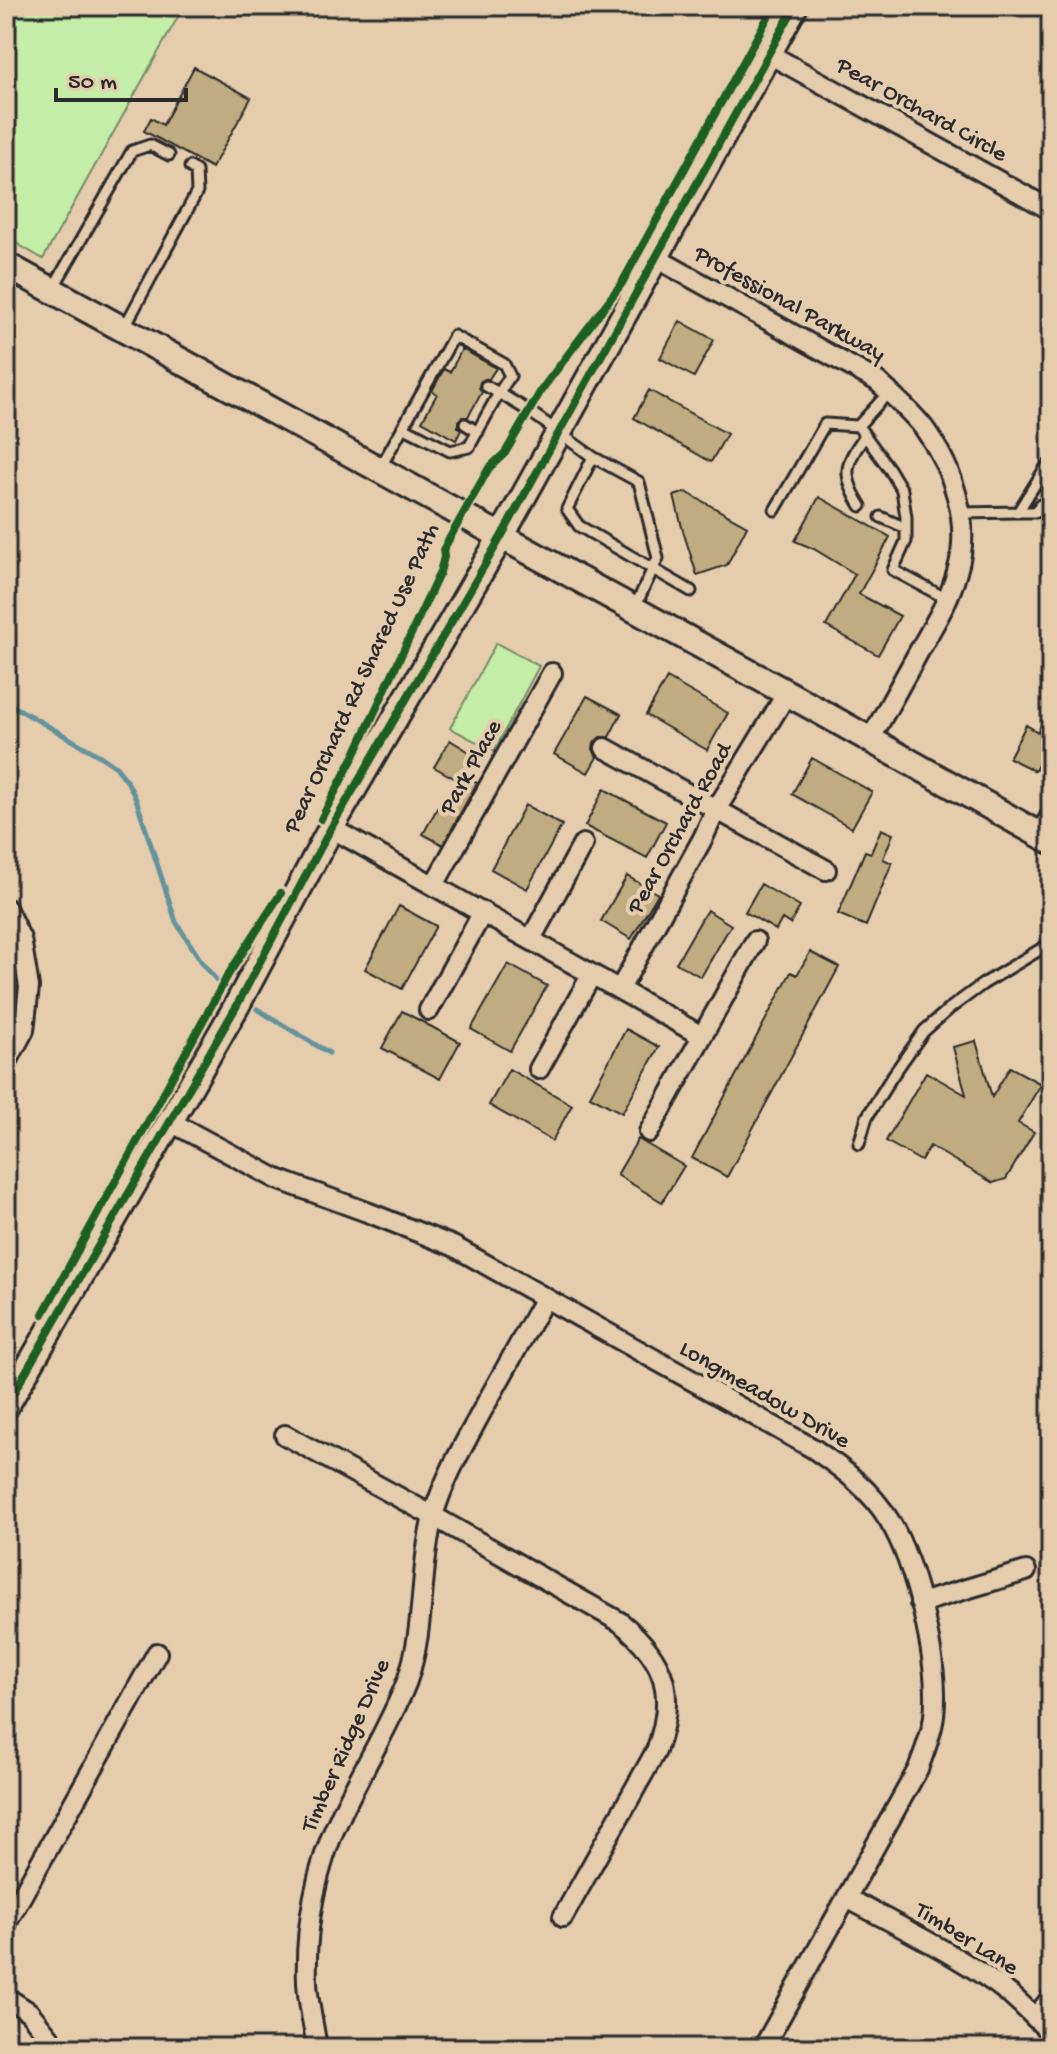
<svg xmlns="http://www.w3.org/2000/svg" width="1057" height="2054" font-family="'Gochi Hand',sans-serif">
  <rect width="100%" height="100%" fill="#e4ccad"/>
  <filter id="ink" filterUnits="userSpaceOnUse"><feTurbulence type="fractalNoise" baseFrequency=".0125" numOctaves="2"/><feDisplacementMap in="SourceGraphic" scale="16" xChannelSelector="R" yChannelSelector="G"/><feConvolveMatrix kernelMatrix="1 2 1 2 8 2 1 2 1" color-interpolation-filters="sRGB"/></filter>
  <g filter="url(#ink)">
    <!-- green -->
    <path fill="#c4eda8" stroke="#788c6a" stroke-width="2" d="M6 6H184L43 259 6 237Z
      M496 643 539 666 494 751 450 728Z"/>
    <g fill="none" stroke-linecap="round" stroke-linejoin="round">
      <!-- stream -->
      <path stroke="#63939b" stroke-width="5" d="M6 702 100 756 116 767 127 781 136 799 176 922 203 964 218 982
        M257 1009 329 1053"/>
    </g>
    <!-- building -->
    <path fill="#c1ab80" stroke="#2b2b2b" stroke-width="2" d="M194 67 251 98 212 168 144 131 151 118 163 125Z
      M680 321 714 340 694 377 660 358Z
      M462 349 496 368 489 379H485L480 382 479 387 482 392 468 417H462L458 421V427L461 430 456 440 422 421 437 394 432 391 444 369 450 372Z
      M649 390 727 434 711 462 634 418Z
      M686 492 747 526 727 565 697 575 683 531 674 496Z
      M819 497 890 537 859 594 900 616 878 655 826 626 855 574 814 549 795 541Z
      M667 678 728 713 707 750 646 715Z
      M587 696 621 714 609 737H600L594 743 593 749 597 757 588 773 554 754Z
      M1051 703V739L1035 771 1009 758 1026 725 1038 732Z
      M450 740 476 756 461 782 434 767Z
      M812 758 872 792 852 828 792 794Z
      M468 777 477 783 443 845 423 834 440 803 450 808Z
      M604 789 666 822 647 858 585 826Z
      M525 805 562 825 527 889 491 869Z
      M881 829 893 834 883 859 892 863 866 926 838 914 865 851 871 853Z
      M627 876 658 894 631 939 601 921Z
      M761 884 800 907 790 924 782 919 776 930 745 912Z
      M399 906 436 926 402 989 365 969Z
      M707 910 731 925 701 977 676 963Z
      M810 952 839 967 727 1177 692 1158 791 972 797 975Z
      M508 964 547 986 510 1051 471 1029Z
      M402 1011 460 1042 440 1079 382 1048Z
      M626 1029 659 1047 622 1113 590 1096Z
      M976 1041 992 1097 1010 1067 1041 1084 1018 1123 1034 1132 1006 1179 993 1183 930 1146 921 1161 886 1141 926 1072 966 1095 953 1047Z
      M509 1069 572 1105 552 1141 489 1105Z
      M638 1139 684 1166 662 1202 617 1175Z"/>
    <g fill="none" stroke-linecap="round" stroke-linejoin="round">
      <defs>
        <path id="lane" d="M52 290 132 151 150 145 169 155
          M124 328 197 192 196 171 190 167
          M486 386 499 393 510 376 504 364 454 336 403 427 450 451 469 447 499 393 529 411 593 457 639 482 658 558 635 607
          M465 424 478 432
          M858 426 890 470 902 490 906 517V541L893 570 947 599
          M593 457 567 509 579 526 691 591
          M379 470 403 427
          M1050 487 1051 486
          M861 506C842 476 844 464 865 436
          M775 510 825 424 858 426 889 392
          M1018 512H1036L1040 505
          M961 513 1018 512 1044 470 1051 462
          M881 517 906 528
          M859 1144 867 1117 891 1078 924 1031 949 1009 983 984 1051 943"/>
        <path id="street" d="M769 54 1051 210
          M656 258 877 381C893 396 910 410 924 428 953 468 972 523 957 572 950 598 936 621 923 644 905 676 888 708 870 740
          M605 748 826 870
          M331 828 702 1036
          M1040 835 1051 815
          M434 885 552 673
          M6 908 21 939 29 987 24 1030 6 1064
          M531 939 583 844
          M620 989 703 838 716 810 787 693
          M429 1010 483 912
          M539 1069 592 974
          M169 1121 277 1179 367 1212 453 1246 814 1449C843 1469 871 1490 889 1520 916 1564 940 1665 934 1716 932 1734 924 1752 918 1769L763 2048
          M649 1132 755 941
          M285 1435 433 1516 620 1622C666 1660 677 1694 656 1751L563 1917
          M920 1603 1026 1571
          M847 1898C902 1928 961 1956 1011 1995 1025 2007 1038 2021 1051 2033
          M6 1924 157 1653
          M6 1997 29 2012 58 2048
          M1035 2018 1051 1998
          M317 2048C314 2026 308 2004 307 1982 305 1926 316 1867 340 1817 361 1771 389 1728 407 1681 426 1627 419 1568 434 1513 445 1476 465 1443 483 1409 504 1372 524 1335 545 1298"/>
        <path id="secondary" d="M6 265 787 693 1051 841
          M6 1406 236 1007 331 828 501 537 795 6"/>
      </defs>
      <!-- lane casing -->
      <use href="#lane" stroke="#2b2b2b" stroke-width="15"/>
      <!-- street casing -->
      <use href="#street" stroke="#2b2b2b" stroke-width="24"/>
      <!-- secondary casing -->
      <use href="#secondary" stroke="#2b2b2b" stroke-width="30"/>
      <!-- lane -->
      <use href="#lane" stroke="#e4ccad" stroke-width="9"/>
      <!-- street -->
      <use href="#street" stroke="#e4ccad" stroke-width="18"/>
      <!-- secondary -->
      <use href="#secondary" stroke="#e4ccad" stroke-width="24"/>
      <defs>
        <path id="cycleway" d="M321 819 355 754 440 572 444 557 443 550 489 468 505 453 542 389 622 283 774 6
          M43 1314 228 975 281 893
          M6 1406 236 1007 331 828 501 537 795 6"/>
      </defs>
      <!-- cycleway casing -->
      <use href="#cycleway" stroke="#e4ccad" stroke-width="13"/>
      <!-- cycleway -->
      <use href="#cycleway" stroke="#1b5e20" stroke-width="8"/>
    </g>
  </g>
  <g text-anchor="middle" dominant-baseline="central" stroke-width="8" stroke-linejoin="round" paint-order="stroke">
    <!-- street labels -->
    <g font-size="24" fill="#2b2b2b" stroke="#e4ccad">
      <text transform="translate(921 111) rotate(29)">Pear Orchard Circle</text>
      <text transform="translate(789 305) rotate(29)">Professional Parkway</text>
      <text transform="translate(363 679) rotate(-65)">Pear Orchard Rd Shared Use Path</text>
      <text transform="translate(472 768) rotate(-61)">Park Place</text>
      <text transform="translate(681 829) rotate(-61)">Pear Orchard Road</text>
      <text transform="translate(764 1396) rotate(30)">Longmeadow Drive</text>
      <text transform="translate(347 1746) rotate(-66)">Timber Ridge Drive</text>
      <text transform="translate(966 1940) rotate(32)">Timber Lane</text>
    </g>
  </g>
  <!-- margin -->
  <rect width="1057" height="2054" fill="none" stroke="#e4ccad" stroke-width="32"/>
  <rect x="16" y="16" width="1025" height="2022" fill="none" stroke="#2b2b2b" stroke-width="3" filter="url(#ink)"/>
  <!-- scale -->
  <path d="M56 88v12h130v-12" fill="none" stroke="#2b2b2b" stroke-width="4"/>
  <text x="68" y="88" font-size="24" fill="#2b2b2b" stroke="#e4ccad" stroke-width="6" paint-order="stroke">50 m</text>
</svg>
